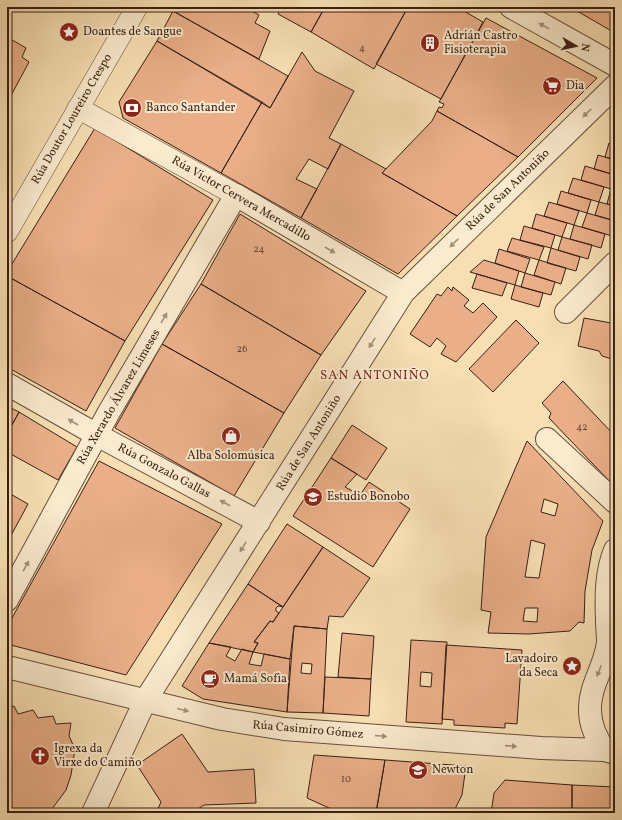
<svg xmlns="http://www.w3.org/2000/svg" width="622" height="820" font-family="Vollkorn,serif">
  <rect width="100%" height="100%" fill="#f7dfb3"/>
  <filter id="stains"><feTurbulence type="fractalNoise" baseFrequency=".005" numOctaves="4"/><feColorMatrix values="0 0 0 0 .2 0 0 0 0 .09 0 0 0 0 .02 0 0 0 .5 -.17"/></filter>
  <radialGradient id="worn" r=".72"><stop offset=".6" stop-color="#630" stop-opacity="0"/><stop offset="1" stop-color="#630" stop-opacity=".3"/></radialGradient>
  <!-- building -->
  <path fill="#eaaf89" stroke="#391f14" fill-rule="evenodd" d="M175 7H244L259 15 255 23 270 31 259 59 173 11Z
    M282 7H325L311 32 278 14Z
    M325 7H408L374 69 311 32Z
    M408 7H457L483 22 441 99 376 64Z
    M570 7H615V33Z
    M173 11 288 76 270 108 157 41Z
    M486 18 597 78 518 157 437 111 439 107 442 108 444 104 439 102Z
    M7 37 26 48 22 57 29 62 7 103Z
    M157 41 262 102 221 173 123 118 119 102Z
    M302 52 315 71 354 91 329 138 341 144 328 169 309 159 296 179 317 189 301 218 221 173 262 102 270 108Z
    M437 111 518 157 457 216 382 173 432 121Z
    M95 128 213 200 125 341 7 276V272Z
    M609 143 615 145V160L605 157Z
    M341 144 386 169 382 173 457 216 398 274 301 218Z
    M598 155 615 160V175L594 169Z
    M585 166 615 175 611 189 581 180Z
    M573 178 604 187 599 202 568 193Z
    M611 189 615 190V206L607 204Z
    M561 191 591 200 587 213 557 204Z
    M549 202 579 211 574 225 544 216Z
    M599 202 615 206V221L595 215Z
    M587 213 615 221 612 236 582 227Z
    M240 214 366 291 321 355 201 284Z
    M536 214 567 223 562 237 532 228Z
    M574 225 605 234 601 248 570 239Z
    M524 226 555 235 551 248 520 240Z
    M562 237 592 245 588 259 558 250Z
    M512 238 544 247 539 260 507 251Z
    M551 248 580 257 576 271 547 263Z
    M499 249 530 259 525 273 495 263Z
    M484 260 519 271 515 285 470 272Z
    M539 260 566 268 561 284 534 275Z
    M525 273 555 282 551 295 521 287Z
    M477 274 507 283 502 296 472 288Z
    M7 276 125 341 86 411 7 367Z
    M201 284 321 355 284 413 162 344Z
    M515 285 543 293 539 307 511 299Z
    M448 287 452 291 453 287 469 300 464 306 473 313 483 303 497 317 456 362 441 354 446 346 437 338 430 347 410 334 437 294 441 296Z
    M615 308V360L602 356 599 351 578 346 584 318 611 323Z
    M516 320 539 343 493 392 469 369Z
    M162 344 284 413 234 496 115 428Z
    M563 381 615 436V484L613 485 549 418 551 413 542 403Z
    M7 406 19 412 7 434Z
    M19 412 77 447 58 480 7 452V434Z
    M352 425 387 448 366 480 331 458Z
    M527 441 603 521 592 550 585 591 584 623 579 622 570 631 528 634 488 633 491 612 481 610 486 537ZM544 499 558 504 555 516 541 512ZM531 540 545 544 539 578 525 577ZM525 608H538L537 622 523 621Z
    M331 458 357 474 345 487 360 495 369 482 410 509 373 567 293 516Z
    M99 461 222 524 126 675 7 644V627Z
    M7 492 28 504 7 543Z
    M287 524 323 547 283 607 248 584Z
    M323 547 370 578 343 617 329 616 327 629 294 626 290 659 253 652 258 643 254 642 270 621 273 622Z
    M248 584 283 607 278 606 276 608V611L279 613 273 622 270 621 254 642 258 643 253 652 209 643Z
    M294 626 327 629 323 713 287 712ZM302 663 312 664 311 674 301 673Z
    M342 633 374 636 371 679 338 677Z
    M411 640 447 642 442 724 406 722ZM421 672 432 673 431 687 420 686Z
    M209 643 231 647 226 656 235 661 242 649 253 652 249 664 261 666 264 654 290 659 287 712 203 699 182 686Z
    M446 645 522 650 517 724 505 723V728L454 725V720L442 719Z
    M325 677 371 679 369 716 323 713Z
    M14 706 18 714 33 710 38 718 53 716 56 724 71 723 69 736 75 749 71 775 66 790 49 813H7V710Z
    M182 734 208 772 254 769 256 803 204 805 192 813H156L161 802 137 765Z
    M314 755 385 760 376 813H340L307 798Z
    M385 760 466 766 462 795 453 813H376Z
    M505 780 572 785V813H491L494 793Z
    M572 785 615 787V813H572Z"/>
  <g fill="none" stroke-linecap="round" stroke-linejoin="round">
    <defs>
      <path id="pedestrian" d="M78 108 236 195
        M7 232 137 7"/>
      <path id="minor" d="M511 7 615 65
        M566 312 615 263
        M7 384 97 435 259 522
        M547 439 615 502
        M7 600 109 412 236 195 403 293
        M7 667 222 719 284 729 541 748 604 750 615 753
        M604 750C596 737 590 725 590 710 589 686 606 665 608 642 608 635 607 627 607 620 606 596 606 572 615 550
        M93 813 145 701 403 293 615 86"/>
    </defs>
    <!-- pedestrian casing -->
    <use href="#pedestrian" stroke="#684f3c" stroke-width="22"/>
    <!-- minor casing -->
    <use href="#minor" stroke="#684f3c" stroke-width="24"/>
    <!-- pedestrian -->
    <use href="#pedestrian" stroke="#faeace" stroke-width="21"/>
    <!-- minor -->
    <use href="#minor" stroke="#faeace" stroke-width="22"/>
  </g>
  <!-- one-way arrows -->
  <defs><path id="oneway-solid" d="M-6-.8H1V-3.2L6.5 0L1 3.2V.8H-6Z"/></defs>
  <g fill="#a38f7a">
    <use href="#oneway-solid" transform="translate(544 26) rotate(-151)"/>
    <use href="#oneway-solid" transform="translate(587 113) rotate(136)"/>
    <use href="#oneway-solid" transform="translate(454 243) rotate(136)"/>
    <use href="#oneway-solid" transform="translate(330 250) rotate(30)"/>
    <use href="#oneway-solid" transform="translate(164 318) rotate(-60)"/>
    <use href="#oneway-solid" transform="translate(372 343) rotate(122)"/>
    <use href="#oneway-solid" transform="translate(73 422) rotate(-150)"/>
    <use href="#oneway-solid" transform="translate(225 503) rotate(-152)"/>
    <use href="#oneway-solid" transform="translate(243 547) rotate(122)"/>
    <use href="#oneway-solid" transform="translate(26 566) rotate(-61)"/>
    <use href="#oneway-solid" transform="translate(599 671) rotate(111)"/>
    <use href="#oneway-solid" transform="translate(183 710) rotate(14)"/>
    <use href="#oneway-solid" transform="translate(381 736) rotate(4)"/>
    <use href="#oneway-solid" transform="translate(511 746) rotate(4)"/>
  </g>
  <!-- icons -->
  <defs>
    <symbol id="sight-disc" viewBox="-11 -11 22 22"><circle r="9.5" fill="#8f2418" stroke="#faeace"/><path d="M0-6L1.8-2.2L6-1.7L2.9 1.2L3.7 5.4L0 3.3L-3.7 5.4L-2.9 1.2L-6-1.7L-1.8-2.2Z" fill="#fff"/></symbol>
    <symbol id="building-disc" viewBox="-11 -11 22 22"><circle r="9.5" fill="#8f2418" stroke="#faeace"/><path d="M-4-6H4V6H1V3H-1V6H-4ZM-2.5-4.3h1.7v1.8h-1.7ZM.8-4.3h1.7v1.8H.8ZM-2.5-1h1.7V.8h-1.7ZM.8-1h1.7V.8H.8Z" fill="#fff"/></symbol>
    <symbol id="supermarket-disc" viewBox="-11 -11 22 22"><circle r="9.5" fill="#8f2418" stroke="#faeace"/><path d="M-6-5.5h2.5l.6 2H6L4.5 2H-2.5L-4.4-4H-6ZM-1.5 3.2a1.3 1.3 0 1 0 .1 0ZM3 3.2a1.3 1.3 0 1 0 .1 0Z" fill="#fff"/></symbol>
    <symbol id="bank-disc" viewBox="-11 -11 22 22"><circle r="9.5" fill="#8f2418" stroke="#faeace"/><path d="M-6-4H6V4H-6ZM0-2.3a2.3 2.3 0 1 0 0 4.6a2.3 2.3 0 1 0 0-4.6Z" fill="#fff"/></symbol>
    <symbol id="shop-disc" viewBox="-11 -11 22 22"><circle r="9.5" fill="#8f2418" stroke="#faeace"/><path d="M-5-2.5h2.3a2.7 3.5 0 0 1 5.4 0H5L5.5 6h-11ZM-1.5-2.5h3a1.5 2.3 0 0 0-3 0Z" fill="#fff"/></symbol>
    <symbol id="school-disc" viewBox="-11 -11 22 22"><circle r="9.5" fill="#8f2418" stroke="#faeace"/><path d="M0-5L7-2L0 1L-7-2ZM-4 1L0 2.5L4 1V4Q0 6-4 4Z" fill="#fff"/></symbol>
    <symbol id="cafe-disc" viewBox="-11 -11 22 22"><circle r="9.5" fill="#8f2418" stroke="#faeace"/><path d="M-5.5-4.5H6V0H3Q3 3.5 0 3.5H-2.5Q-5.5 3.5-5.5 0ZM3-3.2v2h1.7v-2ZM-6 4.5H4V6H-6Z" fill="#fff"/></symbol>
    <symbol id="church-disc" viewBox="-11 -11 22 22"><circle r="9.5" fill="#8f2418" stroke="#faeace"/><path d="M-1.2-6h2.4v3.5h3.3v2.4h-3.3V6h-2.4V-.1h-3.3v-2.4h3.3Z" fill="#fff"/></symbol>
  </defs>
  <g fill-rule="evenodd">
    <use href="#sight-disc" x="58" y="21" width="22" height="22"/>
    <use href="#building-disc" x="419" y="32" width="22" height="22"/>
    <use href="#supermarket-disc" x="541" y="75" width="22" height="22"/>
    <use href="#bank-disc" x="121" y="97" width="22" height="22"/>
    <use href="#shop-disc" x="220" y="425" width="22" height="22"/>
    <use href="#school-disc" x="302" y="486" width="22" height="22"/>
    <use href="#sight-disc" x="561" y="655" width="22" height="22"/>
    <use href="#cafe-disc" x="199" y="668" width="22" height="22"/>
    <use href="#church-disc" x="29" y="745" width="22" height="22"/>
    <use href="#school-disc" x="407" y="759" width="22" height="22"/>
  </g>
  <g text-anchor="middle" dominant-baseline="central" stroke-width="4" stroke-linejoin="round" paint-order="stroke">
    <!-- number labels -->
    <g font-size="10" fill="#654331">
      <text x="362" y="48">4</text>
      <text x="259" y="249">24</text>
      <text x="242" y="349">26</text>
      <text x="582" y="427">42</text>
      <text x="346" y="779">10</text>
    </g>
    <!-- poi labels -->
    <g font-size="12" fill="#391f14" stroke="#faeace" text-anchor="start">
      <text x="83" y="32">Doantes de Sangue</text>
      <text x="444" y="36">Adrián Castro<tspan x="444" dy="14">Fisioterapia</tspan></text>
      <text x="566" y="86">Dia</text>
      <text x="146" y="108">Banco Santander</text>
      <text x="231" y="456" text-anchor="middle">Alba Solomúsica</text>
      <text x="327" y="497">Estudio Bonobo</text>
      <text x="558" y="659" text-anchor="end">Lavadoiro<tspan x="558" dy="14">da Seca</tspan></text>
      <text x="224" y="679">Mamá Sofìa</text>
      <text x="54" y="749">Igrexa da<tspan x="54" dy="14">Virxe do Camiño</tspan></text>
      <text x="432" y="770">Newton</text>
    </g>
    <!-- street labels -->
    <g font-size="12" fill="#391f14" stroke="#faeace">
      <text transform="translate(72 119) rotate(-60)">Rúa Doutor Loureiro Crespo</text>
      <text transform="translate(508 190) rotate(-44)">Rúa de San Antoniño</text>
      <text transform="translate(241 199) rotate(30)">Rúa Victor Cervera Mercadillo</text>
      <text transform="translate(119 397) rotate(-60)">Rúa Xerardo Álvarez Limeses</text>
      <text transform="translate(309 443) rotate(-58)">Rúa de San Antoniño</text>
      <text transform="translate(164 471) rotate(28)">Rúa Gonzalo Gallas</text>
      <text transform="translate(308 730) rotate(5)">Rúa Casimiro Gómez</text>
    </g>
    <!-- neighbourhood labels -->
    <g font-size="13" letter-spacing="1" fill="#7a1f14" stroke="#faeace">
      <text x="375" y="376">SAN ANTONIÑO</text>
    </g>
  </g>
  <!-- margin -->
  <rect width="622" height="820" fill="none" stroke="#f7dfb3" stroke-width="24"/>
  <rect x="8" y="8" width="606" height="804" fill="none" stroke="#391f14" stroke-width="2"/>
  <rect x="12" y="12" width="598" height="796" fill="none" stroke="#391f14"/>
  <!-- north arrow -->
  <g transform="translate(576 46) rotate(99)" stroke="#faeace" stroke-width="3" paint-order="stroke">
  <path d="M0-3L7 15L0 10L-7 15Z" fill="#391f14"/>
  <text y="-6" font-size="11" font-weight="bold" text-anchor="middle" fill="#391f14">N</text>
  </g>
  <rect width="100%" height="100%" filter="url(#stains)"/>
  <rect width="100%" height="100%" fill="url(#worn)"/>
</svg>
